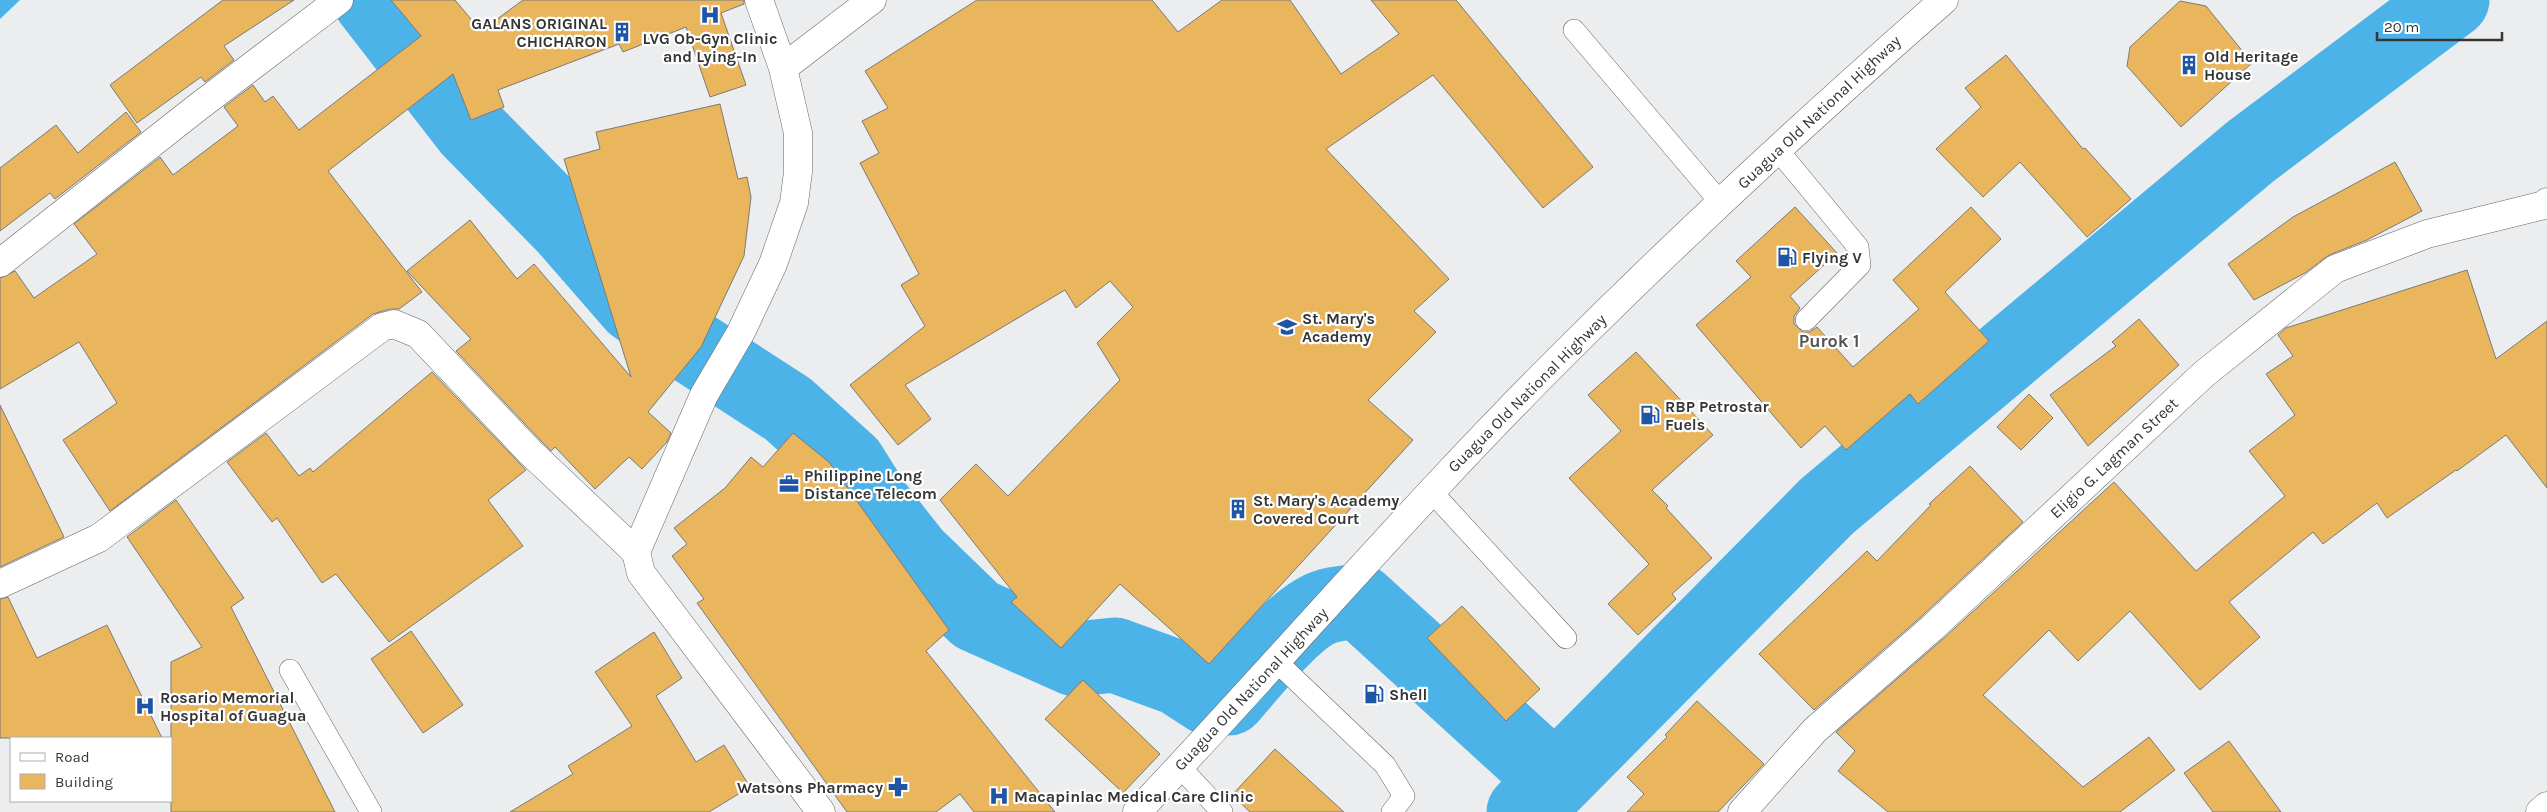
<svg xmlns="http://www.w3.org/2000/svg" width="2547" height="812" font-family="Karla,sans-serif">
  <rect width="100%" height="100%" fill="#ecedee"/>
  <!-- water -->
  <path fill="#4cb3e8" d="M0 0H20L0 19Z"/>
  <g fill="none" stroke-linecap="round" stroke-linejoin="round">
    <!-- river -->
    <path stroke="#4cb3e8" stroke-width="75" d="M370 0 470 129 566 227 634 305 691 346 788 409 849 464 874 504 914 555 976 615 1075 659 1115 655 1178 678 1209 698H1229C1251 673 1297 614 1328 606 1338 603 1349 603 1359 601L1555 780
      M1524 812 1827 506 2250 152 2452 0"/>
  </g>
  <!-- building -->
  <path fill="#e9b55d" stroke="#7a7a79" d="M223 0H294L224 46 234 60 205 82 201 77 137 123 110 85Z
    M391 0H455L481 31 523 0H744V4L721 13 746 85 710 97 686 27 623 52 619 44 498 90 504 107 471 120 453 74 328 171 422 292 399 309H390L373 314 110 511 63 440 117 403 79 342 0 389V278L15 271 34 298 97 254 74 224 160 157 173 175 238 126 224 107 253 85 265 102 273 96 299 130 421 36Z
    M977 0H1152L1178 32 1222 0H1290L1341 74 1399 34 1371 0H1456L1593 167 1543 208 1433 75 1326 149 1449 279 1414 311 1436 332 1368 400 1413 440 1209 664 1120 584 1061 648 1011 602 1017 597 940 500 976 464 1008 496 1120 380 1097 343 1133 307 1110 281 1076 308 1065 290 905 385 931 419 898 445 850 385 925 326 901 285 919 274 860 163 879 153 862 121 888 108 865 71Z
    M2180 1 2206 6 2252 63 2181 127 2127 66 2130 47Z
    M2006 55 2083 149 2085 148 2131 199 2087 237 2020 162 1983 197 1936 149 1981 107 1965 88Z
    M720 104 738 179 747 177 751 197 744 256 701 347 648 412 671 433 667 442 642 469 629 457 595 489 555 447 551 451 541 441 456 351 471 339 407 271 470 220 517 279 534 264 631 377 564 159 600 149 596 132Z
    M126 112 141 132 55 199 50 193 0 231V168L56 125 78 153Z
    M2395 162 2422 211 2367 240 2329 255 2305 273 2254 300 2228 264 2293 217Z
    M1795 207 1837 253 1790 296 1800 308 1794 316V324L1803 332H1810L1817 327 1853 367 1919 309 1893 280 1971 207 2001 239 1945 292 1989 341 1918 404 1910 394 1846 450 1825 426 1801 448 1696 325 1751 277 1736 261Z
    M2467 270 2496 359 2547 321V488L2506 435 2457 471 2456 470 2387 518 2377 503 2323 544 2313 532 2229 602 2260 637 2200 690 2130 611 2078 661 2049 630 1983 695 2083 787 2149 737 2175 770 2120 812H1888L1838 771 1855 751 1836 732 1943 639 2114 482 2196 571 2285 496 2249 451 2295 415 2266 374 2293 356 2278 335 2286 328Z
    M2139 319 2179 365 2088 446 2050 395 2116 346 2112 342Z
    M1636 352 1713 435 1652 490 1668 506 1666 508 1712 558 1672 594 1676 599 1638 635 1608 604 1649 564 1569 478 1621 431 1588 395Z
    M432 372 526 470 488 500 523 546 389 642 336 574 322 583 277 518 272 522 227 462 266 433 299 476 310 468 313 472Z
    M2029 394 2053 418 2021 450 1997 427Z
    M0 405 64 537 0 567Z
    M793 433 829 462 949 630 926 651 1055 812H974L960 794 936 812H847L697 603 704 599 672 556 687 544 674 528 725 488 751 457 763 467Z
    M1970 466 2023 522 1922 616 1814 710 1759 654 1867 551 1877 561 1931 505 1929 504Z
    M176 500 244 598 231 607 335 812H171V662L202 647 127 537Z
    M8 597 37 658 107 625 162 738H0V599Z
    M1462 606 1540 689 1506 721 1427 638Z
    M411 631 463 705 423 733 371 659Z
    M654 632 682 678 656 696 696 762 724 745 750 787 709 812H510L573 774 568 766 632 726 595 672Z
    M1083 680 1160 754 1123 793 1045 719Z
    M1697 701 1764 764 1718 812H1627L1644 794 1627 777 1667 737 1665 735Z
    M2229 741 2281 812H2213L2184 773Z
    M1275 749 1344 812H1250L1232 795Z"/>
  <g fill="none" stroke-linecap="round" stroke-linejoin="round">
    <defs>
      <path id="lane" d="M1574 30 1721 203
        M1777 149 1858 247 1860 265 1806 320
        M1431 491 1566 638
        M1277 662 1385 765 1404 796 1392 812
        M290 670 371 812
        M1180 767 1222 812"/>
      <path id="street" d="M0 263 198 107 339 0
        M0 584 99 538 382 327 394 324 418 334 530 452 636 552
        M2540 812 2547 806"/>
      <path id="secondary" d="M759 0 783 68 798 133V172L794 203 773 264 741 332 704 395 636 552 641 573 821 812
        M783 68 872 0
        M1137 812C1281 660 1417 500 1565 353 1687 231 1814 114 1944 0
        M1742 812 1815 730 1932 628 2204 374 2335 269 2427 234 2544 205 2547 202"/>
    </defs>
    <!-- lane casing -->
    <use href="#lane" stroke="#646565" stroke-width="22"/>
    <!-- street casing -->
    <use href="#street" stroke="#646565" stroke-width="29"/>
    <!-- secondary casing -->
    <use href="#secondary" stroke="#646565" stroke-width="29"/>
    <!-- lane -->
    <use href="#lane" stroke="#fff" stroke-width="21"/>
    <!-- street -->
    <use href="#street" stroke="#fff" stroke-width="28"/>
    <!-- secondary -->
    <use href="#secondary" stroke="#fff" stroke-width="28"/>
  </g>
  <!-- icons -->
  <defs>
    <symbol id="hospital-bare" viewBox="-9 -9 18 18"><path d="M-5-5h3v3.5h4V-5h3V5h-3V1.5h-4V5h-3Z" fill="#1e55a7" stroke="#fff" stroke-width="2.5" paint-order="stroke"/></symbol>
    <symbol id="building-bare" viewBox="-9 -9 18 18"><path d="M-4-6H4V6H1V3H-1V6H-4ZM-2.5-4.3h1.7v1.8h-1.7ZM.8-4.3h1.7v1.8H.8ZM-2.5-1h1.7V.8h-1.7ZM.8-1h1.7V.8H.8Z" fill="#1e55a7" stroke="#fff" stroke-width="2.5" paint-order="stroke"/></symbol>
    <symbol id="fuel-bare" viewBox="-9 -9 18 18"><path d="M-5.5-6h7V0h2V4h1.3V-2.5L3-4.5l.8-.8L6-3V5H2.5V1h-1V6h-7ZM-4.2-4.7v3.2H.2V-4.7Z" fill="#1e55a7" stroke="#fff" stroke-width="2.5" paint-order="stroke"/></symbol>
    <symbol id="school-bare" viewBox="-9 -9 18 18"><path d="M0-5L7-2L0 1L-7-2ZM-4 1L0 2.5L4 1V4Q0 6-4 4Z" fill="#1e55a7" stroke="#fff" stroke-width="2.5" paint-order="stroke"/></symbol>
    <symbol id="office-bare" viewBox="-9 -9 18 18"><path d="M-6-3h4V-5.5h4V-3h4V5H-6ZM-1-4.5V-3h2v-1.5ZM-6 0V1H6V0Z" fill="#1e55a7" stroke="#fff" stroke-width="2.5" paint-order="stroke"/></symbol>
    <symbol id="pharmacy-bare" viewBox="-9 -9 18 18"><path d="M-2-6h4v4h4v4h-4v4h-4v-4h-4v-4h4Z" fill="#1e55a7" stroke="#fff" stroke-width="2.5" paint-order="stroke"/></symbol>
  </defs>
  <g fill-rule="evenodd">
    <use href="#hospital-bare" x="696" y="1" width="28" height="28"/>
    <use href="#building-bare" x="608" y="18" width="28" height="28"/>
    <use href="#building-bare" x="2175" y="51" width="28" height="28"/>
    <use href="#fuel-bare" x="1773" y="243" width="28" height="28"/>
    <use href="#school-bare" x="1273" y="313" width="28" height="28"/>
    <use href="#fuel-bare" x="1636" y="401" width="28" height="28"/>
    <use href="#office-bare" x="775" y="470" width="28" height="28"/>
    <use href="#building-bare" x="1224" y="495" width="28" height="28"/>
    <use href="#fuel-bare" x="1360" y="680" width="28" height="28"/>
    <use href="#hospital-bare" x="131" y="692" width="28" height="28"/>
    <use href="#pharmacy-bare" x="884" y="773" width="28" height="28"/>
    <use href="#hospital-bare" x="985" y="782" width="28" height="28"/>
  </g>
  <g text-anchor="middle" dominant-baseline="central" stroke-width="4.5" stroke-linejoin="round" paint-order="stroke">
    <!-- poi labels -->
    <g font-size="16" font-weight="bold" fill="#343535" stroke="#fff" text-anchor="start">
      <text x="607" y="23" text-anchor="end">GALANS ORIGINAL<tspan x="607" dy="18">CHICHARON</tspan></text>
      <text x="710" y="38" text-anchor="middle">LVG Ob-Gyn Clinic<tspan x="710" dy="18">and Lying-In</tspan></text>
      <text x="2204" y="56">Old Heritage<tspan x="2204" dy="18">House</tspan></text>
      <text x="1802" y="257">Flying V</text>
      <text x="1302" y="318">St. Mary's<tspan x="1302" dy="18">Academy</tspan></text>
      <text x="1665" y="406">RBP Petrostar<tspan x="1665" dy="18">Fuels</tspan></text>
      <text x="804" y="475">Philippine Long<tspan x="804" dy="18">Distance Telecom</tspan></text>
      <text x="1253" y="500">St. Mary's Academy<tspan x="1253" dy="18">Covered Court</tspan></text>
      <text x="1389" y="694">Shell</text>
      <text x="160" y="697">Rosario Memorial<tspan x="160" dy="18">Hospital of Guagua</tspan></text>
      <text x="883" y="787" text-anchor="end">Watsons Pharmacy</text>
      <text x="1014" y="796">Macapinlac Medical Care Clinic</text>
    </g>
    <!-- street labels -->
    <g font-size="16" fill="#343535" stroke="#fff">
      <text transform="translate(1819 112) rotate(-43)">Guagua Old National Highway</text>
      <text transform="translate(1527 393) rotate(-45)">Guagua Old National Highway</text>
      <text transform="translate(2114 458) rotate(-43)">Eligio G. Lagman Street</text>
      <text transform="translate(1251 689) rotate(-47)">Guagua Old National Highway</text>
    </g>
    <!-- neighbourhood labels -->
    <g font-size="18" font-weight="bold" fill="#535354" stroke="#fff">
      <text x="1829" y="341">Purok 1</text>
    </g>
  </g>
  <!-- legend -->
  <rect x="10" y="737" width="162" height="65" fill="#ffffff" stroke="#aeaeae"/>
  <rect x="20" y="753" width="25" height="8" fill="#ffffff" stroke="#aeaeae"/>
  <text x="55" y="762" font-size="15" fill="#343535">Road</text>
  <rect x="20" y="774" width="25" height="15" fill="#e9b55d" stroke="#aeaeae"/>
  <text x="55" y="787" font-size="15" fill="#343535">Building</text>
  <!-- scale -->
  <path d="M2377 32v8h125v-8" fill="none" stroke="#343535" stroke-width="2.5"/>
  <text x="2384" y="32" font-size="15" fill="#343535" stroke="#ffffff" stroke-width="4" paint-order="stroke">20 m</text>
</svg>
